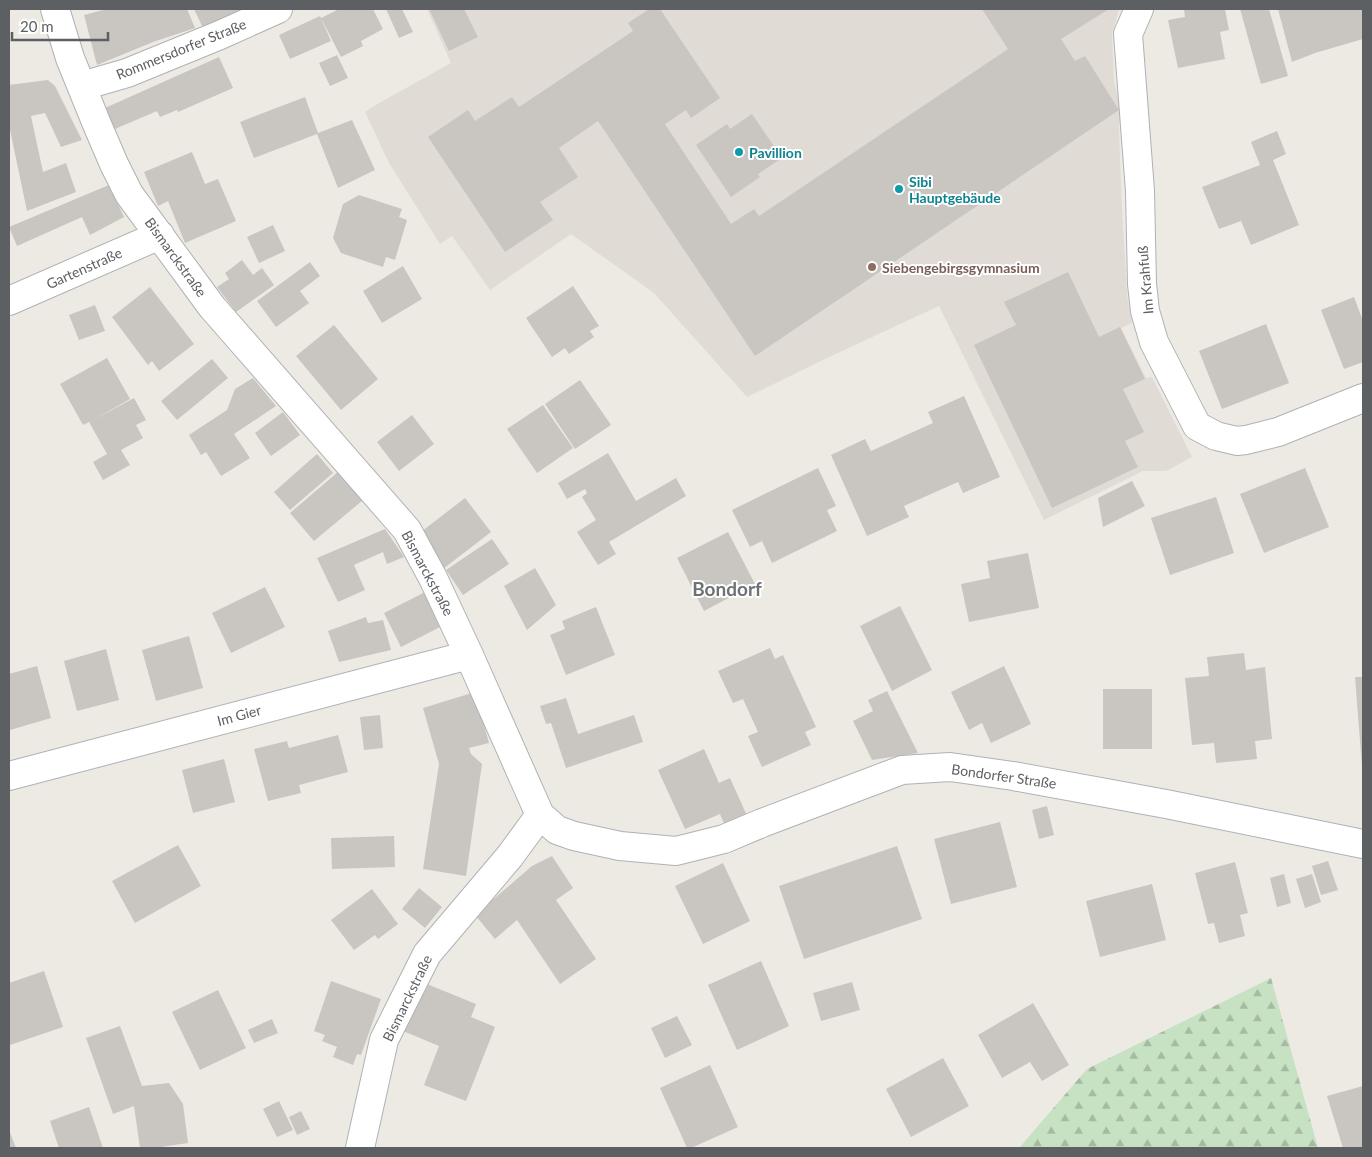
<svg xmlns="http://www.w3.org/2000/svg" width="1372" height="1157" font-family="Lato,sans-serif">
  <defs>
    <pattern id="forest-firs" width="22" height="20" patternUnits="userSpaceOnUse" patternTransform="scale(1.25)"><rect width="22" height="20" fill="#c7e2c2"/><path d="M5 1l3.5 6h-7zM16 11l3.5 6h-7z" fill="#a5bba1"/></pattern>
  </defs>
  <rect width="100%" height="100%" fill="#edeae4"/>
  <!-- education -->
  <path fill="#e0dbd5" d="M427 9H1119L1112 34 1114 81 1121 110 1119 126 1121 189 1127 295 1132 323 1121 328 1146 378 1152 377 1192 457 1166 471H1143L1044 520 939 306 825 359 747 397 654 293 571 234 490 290 452 236 440 244 389 163 365 112 379 103 451 63Z"/>
  <!-- forest -->
  <path fill="url(#forest-firs)" d="M1271 978 1318 1148H1019L1087 1069Z"/>
  <!-- building -->
  <path fill="#c9c5c0" d="M107 9H187L195 28 153 42 97 65 84 15Z
    M194 9H252L204 30Z
    M339 9H373L383 29 361 41 363 46 341 57 321 18Z
    M386 9H402L413 32 399 38Z
    M429 9H464L478 37 449 51Z
    M649 9H660L720 98 691 118 686 110 665 124 731 224 754 209 759 216 1008 49 982 9H1109L1061 39 1075 61 1085 56 1119 110 755 356 598 121 559 148 578 177 540 202 553 220 505 252 428 137 468 110 475 121 512 97 519 107 633 31 628 23Z
    M1184 9H1225L1229 30 1220 32 1225 59 1178 68 1168 20 1185 17Z
    M1240 9H1269L1288 76 1261 84Z
    M1278 9H1362L1363 39 1315 53 1292 62Z
    M320 16 331 41 290 59 279 35Z
    M337 55 348 78 330 86 319 63Z
    M219 57 233 88 178 112 177 110 160 117 157 111 115 129 105 108Z
    M48 80 55 86 82 140 61 147 45 113 31 116 43 172 66 163 76 192 27 211 9 125V85Z
    M305 97 318 133 352 120 375 170 338 188 317 134 254 158 240 122Z
    M752 114 782 158 758 174 760 177 731 197 696 145 727 124 730 129Z
    M1277 131 1286 154 1273 160 1299 225 1251 245 1241 221 1219 229 1202 187 1260 165 1251 142Z
    M192 152 205 184 218 179 236 221 185 243 168 201 158 206 144 172Z
    M109 185 124 217 90 235 82 217 17 246 9 227Z
    M359 195 402 209 399 217 407 220 395 260 386 257 383 267 341 253 333 238 343 204Z
    M273 225 285 251 259 263 247 237Z
    M242 260 253 275 262 268 274 285 236 312 217 287 229 279 225 273Z
    M310 262 320 276 300 291 309 303 276 327 257 301Z
    M403 266 422 299 382 323 363 291Z
    M1068 272 1099 337 1120 327 1145 379 1123 389 1144 432 1125 441 1138 467 1052 508 974 345 1016 325 1004 302Z
    M573 286 599 326 590 331 594 337 569 354 565 348 552 357 526 318Z
    M150 287 194 344 159 371 152 361 148 365 112 317Z
    M1354 297 1363 321V362L1344 369 1321 310Z
    M95 305 105 331 79 340 69 315Z
    M1266 324 1289 383 1222 409 1199 351Z
    M334 325 378 379 341 410 296 356Z
    M107 358 130 399 93 420 134 398 146 420 136 425 143 438 121 450 130 465 103 480 93 462 107 454 89 422 83 425 60 384Z
    M212 359 228 378 177 420 161 401Z
    M253 378 276 406 234 434 250 458 221 476 206 452 201 455 189 435 227 410 235 389Z
    M580 380 611 425 575 449 545 404Z
    M964 396 1000 477 963 493 958 482 904 506 909 517 867 536 831 455 865 439 871 451 933 423 928 412Z
    M543 405 573 448 537 473 507 429Z
    M283 412 300 435 271 456 255 433Z
    M412 415 434 444 399 471 377 442Z
    M608 453 636 501 676 478 686 496 609 542 616 554 598 565 577 532 596 520 582 497 587 493 585 489 567 499 558 483Z
    M317 454 333 473 290 510 274 492Z
    M818 468 836 506 827 510 837 531 772 563 762 541 750 547 732 510Z
    M1305 468 1329 527 1264 553 1240 494Z
    M339 471 363 500 314 541 290 513Z
    M1132 481 1145 506 1103 527 1098 498Z
    M1216 497 1234 553 1170 575 1151 518Z
    M465 498 491 532 443 569 417 535Z
    M385 529 404 557 387 564 383 552 354 565 365 590 338 602 317 558Z
    M728 532 755 584 704 611 677 558Z
    M492 539 509 564 463 595 446 570Z
    M1028 553 1039 608 969 622 961 584 990 578 987 561Z
    M535 568 556 605 527 630 504 586Z
    M265 587 285 627 231 653 212 613Z
    M427 591 444 625 401 647 384 613Z
    M900 606 932 670 892 691 860 626Z
    M596 607 615 655 566 675 550 635 565 629 562 621Z
    M366 617 368 623 383 620 391 650 339 662 328 631Z
    M189 636 203 688 156 701 142 650Z
    M770 648 775 659 783 655 816 727 805 732 811 745 762 767 748 736 758 732 743 699 733 703 718 671Z
    M106 649 119 700 77 711 64 661Z
    M1244 653 1246 670 1265 667 1272 739 1255 741 1257 759 1216 763 1214 743 1192 745 1185 678 1209 676 1207 657Z
    M37 666 51 718 10 730 9 725V674Z
    M1004 666 1031 724 991 743 982 723 969 730 951 692Z
    M1355 677H1363V766H1362Z
    M1103 689H1152V749H1103Z
    M887 691 918 753 872 760 853 721 873 711 868 700Z
    M475 692 489 743 469 748 471 754 482 764 466 876 423 869 439 764 423 708Z
    M566 698 578 734 634 715 643 742 566 768 551 723 546 724 540 706Z
    M380 715 383 748 364 750 360 717Z
    M338 735 348 772 299 785 301 793 268 801 254 749 287 741 289 748Z
    M704 749 719 783 730 778 748 818 726 828 720 814 685 829 658 770Z
    M224 759 235 802 193 813 182 770Z
    M1047 806 1054 835 1039 839 1032 810Z
    M1000 822 1017 887 951 904 934 839Z
    M394 836 395 867 332 869 331 838Z
    M178 845 201 886 135 923 112 881Z
    M897 846 922 919 804 959 779 886Z
    M552 856 573 888 556 900 596 959 560 984 517 920 495 939 475 915 532 866Z
    M1328 861 1338 890 1321 895 1312 866Z
    M1235 862 1248 913 1240 915 1245 936 1219 943 1214 923 1208 924 1195 873Z
    M723 863 750 921 703 944 675 886Z
    M1284 874 1291 903 1277 907 1270 878Z
    M1312 874 1321 902 1305 908 1296 879Z
    M1152 884 1166 940 1100 957 1086 901Z
    M419 888 442 907 425 928 402 909Z
    M372 889 398 924 378 939 375 935 354 950 331 920Z
    M761 961 789 1026 737 1050 708 985Z
    M44 971 63 1027 10 1045 9 1040V983Z
    M331 981 381 999 361 1055 357 1054 353 1065 333 1057 337 1047 322 1041 325 1035 314 1031Z
    M422 982 476 1004 471 1017 495 1027 466 1101 424 1085 439 1046 403 1031Z
    M852 982 860 1010 821 1021 813 993Z
    M218 990 246 1048 200 1070 172 1012Z
    M1033 1003 1069 1065 1042 1081 1030 1062 1002 1078 978 1035Z
    M677 1016 692 1045 665 1058 651 1028Z
    M272 1019 278 1033 254 1043 248 1030Z
    M120 1026 142 1086 169 1083 183 1104 188 1143 154 1148H140L134 1106 113 1114 86 1038Z
    M943 1058 969 1106 911 1137 886 1089Z
    M710 1065 738 1127 691 1148H687L660 1088Z
    M1363 1086V1148H1343L1327 1096Z
    M279 1101 293 1130 277 1137 263 1109Z
    M89 1107 103 1148H59L50 1121Z
    M301 1111 310 1129 297 1135 289 1117Z
    M9 1130 16 1148H9Z"/>
  <g fill="none" stroke-linecap="round" stroke-linejoin="round">
    <defs>
      <path id="street" d="M55 9 70 58 96 122 114 164 129 194 212 307 407 530 433 578 469 655 540 815 557 830 574 836 620 846 676 851 724 839 762 823 902 770 950 767 1013 776 1166 804 1363 844
        M1139 9 1128 34 1140 191 1142 284 1145 311 1154 342 1197 426 1216 436 1237 441 1246 440 1278 432 1363 398
        M82 86 127 73 220 35 278 9
        M9 301 160 235
        M9 776 469 655
        M360 1148 384 1040 427 954 510 856 540 815"/>
    </defs>
    <!-- street casing -->
    <use href="#street" stroke="#afb2b5" stroke-width="30"/>
    <!-- street -->
    <use href="#street" stroke="#fff" stroke-width="28"/>
  </g>
  <!-- markers -->
  <g fill="#0f9aa8" stroke="#fff" stroke-width="2">
    <circle cx="739" cy="152" r="5"/>
    <circle cx="899" cy="189" r="5"/>
  </g>
  <circle fill="#8d6e63" stroke="#fff" stroke-width="2" cx="872" cy="267" r="5"/>
  <g text-anchor="middle" dominant-baseline="central" stroke-width="4" stroke-linejoin="round" paint-order="stroke">
    <!-- street labels -->
    <g font-size="14" fill="#5c6063" stroke="#fff">
      <text transform="translate(181 49) rotate(-22)">Rommersdorfer Straße</text>
      <text transform="translate(176 257) rotate(54)">Bismarckstraße</text>
      <text transform="translate(84 268) rotate(-24)">Gartenstraße</text>
      <text transform="translate(1145 280) rotate(-95)">Im Krahfuß</text>
      <text transform="translate(428 573) rotate(62)">Bismarckstraße</text>
      <text transform="translate(239 715) rotate(-15)">Im Gier</text>
      <text transform="translate(1004 776) rotate(8)">Bondorfer Straße</text>
      <text transform="translate(407 998) rotate(-64)">Bismarckstraße</text>
    </g>
    <!-- culture labels -->
    <g font-size="14" font-weight="bold" fill="#0d838f" stroke="#fff" text-anchor="start">
      <text x="749" y="152">Pavillion</text>
      <text x="909" y="181">Sibi<tspan x="909" dy="16">Hauptgebäude</tspan></text>
    </g>
    <!-- education labels -->
    <g font-size="14" font-weight="bold" fill="#785e54" stroke="#fff" text-anchor="start">
      <text x="882" y="267">Siebengebirgsgymnasium</text>
    </g>
    <!-- district labels -->
    <g font-size="19" font-weight="bold" fill="#6d7275" stroke="#fff">
      <text x="727" y="588">Bondorf</text>
    </g>
  </g>
  <!-- border -->
  <rect width="1372" height="1157" fill="none" stroke="#5c6063" stroke-width="20"/>
  <!-- scale -->
  <path d="M12 32v8h96v-8" fill="none" stroke="#5c6063" stroke-width="2.5"/>
  <text x="20" y="32" font-size="15" fill="#5c6063" stroke="#ffffff" stroke-width="4" paint-order="stroke">20 m</text>
</svg>
